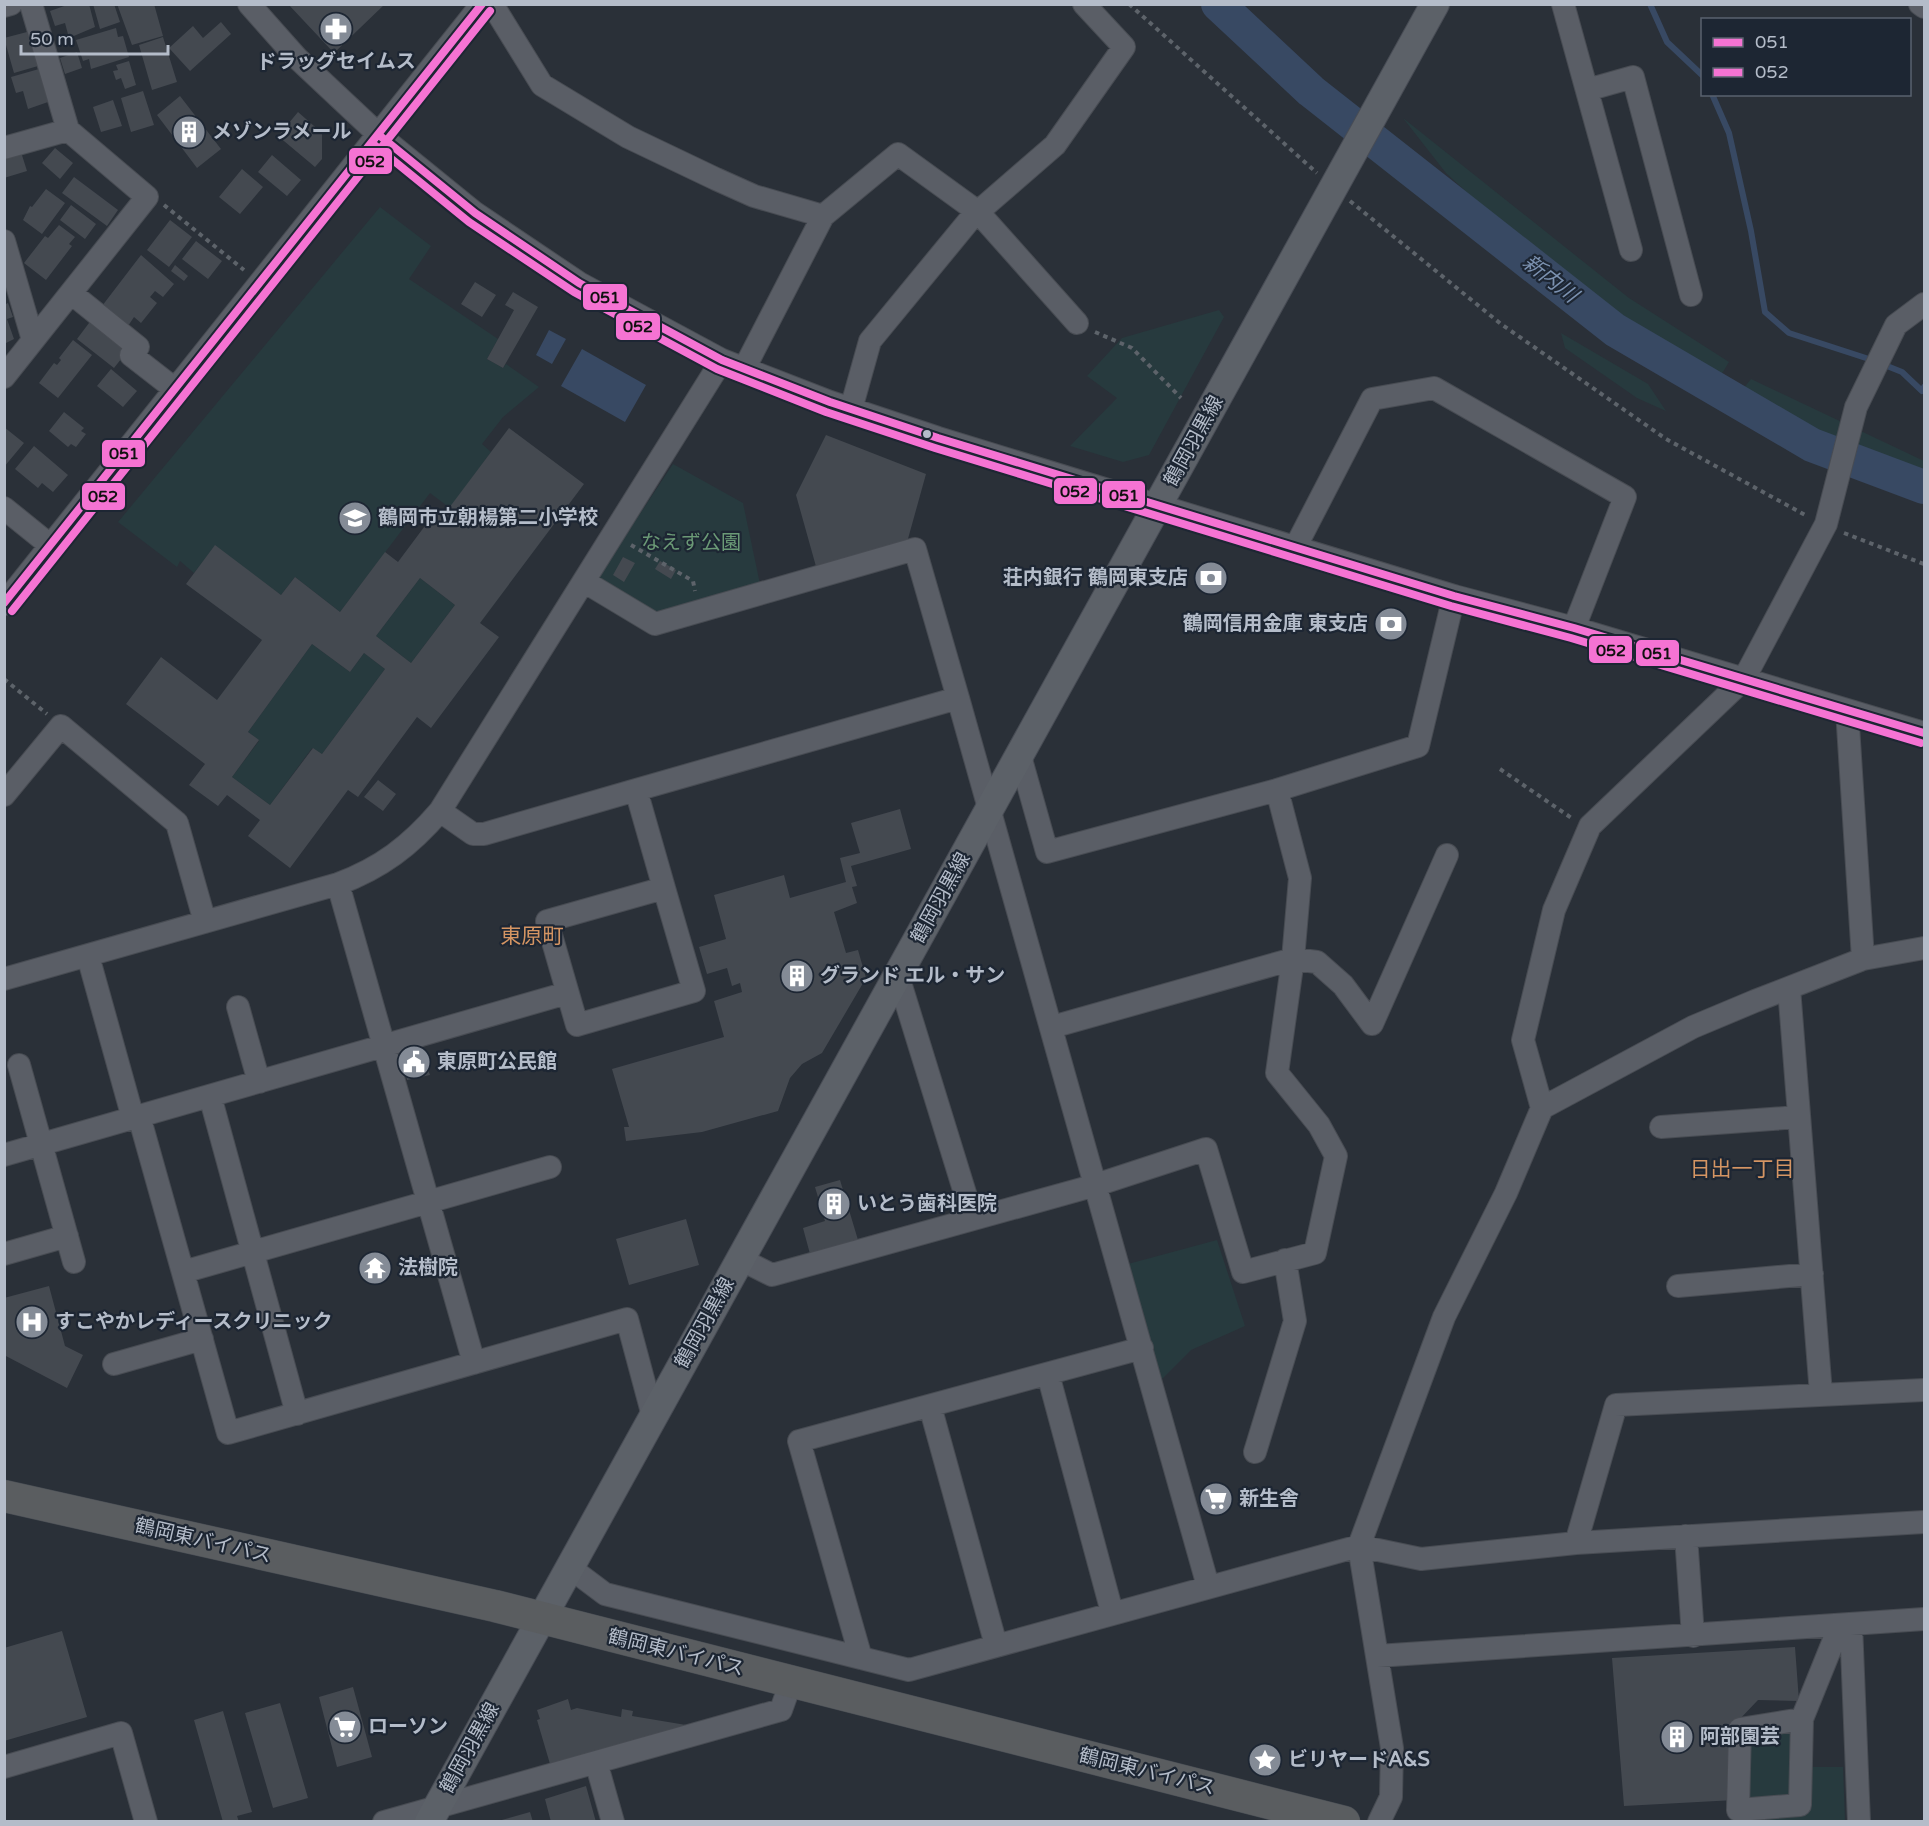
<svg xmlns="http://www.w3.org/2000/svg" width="1929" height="1826" font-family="'Varela Round','Noto Sans JP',sans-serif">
  <rect width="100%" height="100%" fill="#2a3038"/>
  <!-- green -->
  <path fill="#273a3e" d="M1403 118 1629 298 1729 362 1718 380 1613 319 1540 260 1446 173Z
    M380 207 431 246 409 279 498 339 487 359 503 368 506 364 539 387 503 417 482 444 491 452 450 508 430 493 340 612 295 577 281 595 215 546 194 573 180 561 177 567 118 522Z
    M1219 310 1224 317 1149 455 1123 462 1070 446 1117 398 1087 376 1122 338Z
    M1561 333 1648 384 1666 411 1637 398 1565 348Z
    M1751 379 1924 461V478L1797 431 1739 394Z
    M673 464 743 503 760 584 653 614 596 580Z
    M420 578 455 605 411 663 376 636Z
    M312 644 350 672 364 653 385 669 322 754 312 748 270 805 232 777 259 741 248 732Z
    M1217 1240 1245 1326 1191 1350 1161 1380 1128 1264Z
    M1796 1729 1795 1801 1743 1805 1745 1734Z
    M1812 1767H1843L1845 1821 1763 1822 1762 1818 1803 1815Z"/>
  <!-- water -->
  <path fill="#384963" d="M549 330 566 339 552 364 536 355Z
    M582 349 646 385 625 422 561 386Z"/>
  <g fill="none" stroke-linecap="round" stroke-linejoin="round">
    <!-- stream -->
    <path stroke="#384963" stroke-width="6" d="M1650 4 1667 42 1702 75
      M1712 94 1729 133 1751 231 1765 312 1789 333 1872 360
      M1882 364 1902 372 1922 391 1924 387"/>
    <!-- river -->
    <path stroke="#384963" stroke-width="34" d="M1218 4 1311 91 1615 330 1812 445 1924 487"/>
  </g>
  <!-- building -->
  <path fill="#444950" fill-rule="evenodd" d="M70 4H89L95 27 69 38 65 23 55 26 50 11Z
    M93 4H114L120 22 100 29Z
    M117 4H154L163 36 132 45Z
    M288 4H385L334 53Z
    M221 22 231 34 190 71 169 48 193 26 203 38Z
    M116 28 118 37 123 36 129 57 91 69 89 59 83 61 76 40Z
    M27 32 38 66 14 73 4 38Z
    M163 37 177 82 152 90 139 45Z
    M77 52 82 68 65 74 60 58Z
    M129 61 136 85 125 89 121 78 116 80 113 71 118 70 116 65Z
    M39 69 48 102 28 109 23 91 16 93 11 77Z
    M143 91 154 125 131 132 121 98Z
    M180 96 221 149 197 168 157 115Z
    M113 100 122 126 101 132 93 107Z
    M298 112 322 133V159L315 167 278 136Z
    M55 148 73 163 60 179 42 163Z
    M21 152 27 171 4 178V157Z
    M272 155 301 180 287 196 258 172Z
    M242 169 263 187 240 214 219 197Z
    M74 177 118 210 107 226 62 193Z
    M46 189 65 203 42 234 23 220 30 206 32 207Z
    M71 205 96 224 85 239 60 220Z
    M170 220 192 237 169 267 147 250Z
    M59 225 75 237 69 244 72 246 46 280 24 263 45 236 48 238Z
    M196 241 222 261 208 279 182 259Z
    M141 255 174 284 163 297 155 291 150 297 157 303 141 323 134 317 128 326 102 306Z
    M175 265 188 276 184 281 171 271Z
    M475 282 496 295 482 317 461 304Z
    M513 292 538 307 503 368 487 359 514 310 505 305Z
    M8 303 13 317 7 319 14 339 4 344V305Z
    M92 319 129 349 114 368 77 339Z
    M73 340 92 355 58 398 39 383 54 363 57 365 61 360 59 358Z
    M111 369 137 391 123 407 97 386Z
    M64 412 84 428 81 431 86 434 76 447 71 444 68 447 49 431Z
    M4 427 24 443 4 467Z
    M509 428 584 484 480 623 499 637 431 728 417 717 358 797 348 790 290 868 248 836 260 820 227 795 218 806 189 785 205 764 126 704 161 657 217 700 262 640 186 584 215 545 281 595 295 577 340 612 385 552 398 562 436 511 443 516ZM420 578 455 605 411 663 376 636ZM312 644 350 672 364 653 385 669 322 754 313 748 270 805 232 777 259 740 248 732Z
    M826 435 926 474 906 546 817 570 796 495Z
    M34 446 68 475 53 492 42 483 38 488 15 469Z
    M623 557 635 563 624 582 613 575Z
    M660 561 676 570 671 579 655 569Z
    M378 780 396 794 383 811 364 797Z
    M900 809 911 849 851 866 857 886 852 887 857 903 834 912 846 953 858 950 866 978 822 1053 802 1064 790 1078 778 1111 702 1132 626 1141 624 1127H629L612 1069 724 1037 714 1001 742 992 740 983 732 986 727 968 707 974 699 947 726 939 714 895 784 875 790 898 846 882 840 858 860 853 851 823Z
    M419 1044 430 1075 407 1080 401 1049Z
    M840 1180 858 1240 810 1254 803 1228 825 1221 815 1187Z
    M686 1219 699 1265 629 1285 616 1239Z
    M49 1286 65 1346 83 1355 67 1388 4 1355V1298Z
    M62 1631 87 1717 4 1741V1648Z
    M1795 1647 1799 1701 1758 1700 1737 1722 1735 1800 1624 1806 1612 1658Z
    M353 1687 372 1757 337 1767 319 1697Z
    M568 1699 571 1710 577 1708 621 1717 622 1709 633 1711 632 1716 686 1725 550 1764 537 1720 540 1719 537 1710Z
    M280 1703 308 1798 273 1808 245 1713Z
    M223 1711 252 1812 237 1816 239 1822H223L194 1720Z
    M586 1786 596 1822H551L545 1799Z
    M530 1812 533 1822H498V1821Z"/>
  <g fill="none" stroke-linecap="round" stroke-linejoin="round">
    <defs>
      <path id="minor" d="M249 4 297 58 379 135 475 213 579 283 722 360 830 402 938 438 1454 596 1574 628 1924 733
        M492 4 542 85 628 137 716 179 754 196 823 216 898 154 978 212 1077 323
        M1563 4 1631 250
        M1920 4 1924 7
        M4 6 11 4
        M1587 90 1633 77 1691 295
        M4 148 68 130
        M4 241 33 340
        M71 293 138 347 131 355 176 390
        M744 369 823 216
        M4 377 147 197 68 130 31 4
        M851 409 870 341 972 217 1055 145 1124 47 1084 4
        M4 508 51 546
        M1296 546 1372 399 1434 388 1625 497 1574 628
        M585 582 655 624 915 549 958 698
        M4 604 482 4
        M1847 710 1863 959
        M1020 756 1047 852 1277 790
        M4 795 61 726 177 823 205 922
        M440 811 473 834H484L636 790
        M338 884 474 1363
        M664 888 694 991 577 1025 547 921 664 888 636 790 958 698 1208 1586
        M88 956 133 1118
        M898 976 973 1219
        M4 979 338 884C381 868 410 846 440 811L722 360
        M1789 988 1821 1394
        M238 1007 259 1082
        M1052 1027 1293 959 1300 878 1277 790 1418 746 1454 596
        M19 1065 74 1262
        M210 1096 297 1414
        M1542 1108 1523 1040 1554 910 1590 826 1744 679 1826 524 1856 407 1896 325 1924 304
        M139 1116 228 1433 627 1319 653 1416
        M1661 1127 1799 1117
        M4 1155 567 993
        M4 1254 67 1236
        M740 1259 772 1275 1096 1185 1206 1149 1243 1272 1315 1253 1336 1156 1319 1125 1277 1073 1293 959 1317 962 1343 985 1372 1024 1447 855
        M183 1272 550 1167
        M1678 1286 1812 1274
        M114 1364 202 1339
        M1048 1374 1112 1612
        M930 1406 996 1645
        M1255 1452 1295 1321 1285 1260
        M1686 1536 1693 1636
        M1576 1543 1616 1405 1924 1390
        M569 1567 605 1594 909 1670 1359 1546 1421 1559 1576 1543 1924 1522
        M1851 1624 1859 1822
        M1377 1656 1924 1619
        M861 1658 799 1441 1142 1348
        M1802 1719 1800 1805 1738 1810 1740 1729 1802 1719 1840 1625
        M596 1762 613 1822
        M4 1767 121 1733 146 1822
        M384 1822 781 1710 791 1682
        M1379 1822 1391 1797 1392 1748 1359 1546 1444 1317 1506 1193 1542 1108 1693 1027 1755 1001 1863 959 1924 948"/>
      <path id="major" d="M429 1822 1435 4"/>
      <path id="highway" d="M4 1496 495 1606 1344 1822"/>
    </defs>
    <!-- minor casing -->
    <use href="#minor" stroke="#484c53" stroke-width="24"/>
    <!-- major casing -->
    <use href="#major" stroke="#484c55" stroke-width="30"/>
    <!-- highway casing -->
    <use href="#highway" stroke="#474c53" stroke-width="33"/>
    <!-- path -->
    <path stroke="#5d636a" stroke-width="4" stroke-dasharray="4.5 4.5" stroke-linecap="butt" d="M1129 4 1317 173
      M1350 201 1501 324 1666 439 1807 516
      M164 205 244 270
      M1095 332 1132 348 1181 398
      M1844 533 1924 564
      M631 545 693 581 695 591
      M4 679 47 714
      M1500 769 1573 819"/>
    <!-- minor -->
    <use href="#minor" stroke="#5a5e66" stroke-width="22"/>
    <!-- major -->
    <use href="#major" stroke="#5c6168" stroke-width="28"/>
    <!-- highway -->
    <use href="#highway" stroke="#5a5d60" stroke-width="32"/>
    <defs>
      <path id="bus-1" d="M379 135 475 213 579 283 722 360 830 402 938 438 1454 596 1574 628 1924 733
        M4 603 482 4"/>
      <path id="bus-2" d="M372 143 469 222 574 292 717 369 826 412 935 448 1451 606 1571 638 1921 743
        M12 611 490 11"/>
    </defs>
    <!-- bus-1 casing -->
    <use href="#bus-1" stroke="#1d2633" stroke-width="12"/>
    <!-- bus-2 casing -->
    <use href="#bus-2" stroke="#1d2633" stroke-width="12"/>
    <!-- bus-1 -->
    <use href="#bus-1" stroke="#f573d3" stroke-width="8"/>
    <!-- bus-2 -->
    <use href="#bus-2" stroke="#f573d3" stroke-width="8"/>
  </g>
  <!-- icons -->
  <defs>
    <symbol id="pharmacy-disc" viewBox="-11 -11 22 22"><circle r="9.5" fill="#848b96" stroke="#1d2633"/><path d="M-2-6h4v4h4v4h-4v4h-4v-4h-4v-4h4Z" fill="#fff"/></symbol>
    <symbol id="building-disc" viewBox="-11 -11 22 22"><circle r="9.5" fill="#848b96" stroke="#1d2633"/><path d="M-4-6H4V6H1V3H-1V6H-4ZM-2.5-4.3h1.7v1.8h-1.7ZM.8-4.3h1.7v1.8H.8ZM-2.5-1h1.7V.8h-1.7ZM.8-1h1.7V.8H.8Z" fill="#fff"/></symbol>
    <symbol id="school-disc" viewBox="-11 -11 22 22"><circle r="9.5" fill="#848b96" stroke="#1d2633"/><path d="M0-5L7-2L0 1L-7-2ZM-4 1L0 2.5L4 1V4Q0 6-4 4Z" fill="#fff"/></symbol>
    <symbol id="bank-disc" viewBox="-11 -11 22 22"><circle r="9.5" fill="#848b96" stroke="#1d2633"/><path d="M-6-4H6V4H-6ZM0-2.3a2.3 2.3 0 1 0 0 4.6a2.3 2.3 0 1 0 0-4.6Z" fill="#fff"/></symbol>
    <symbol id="civic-disc" viewBox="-11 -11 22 22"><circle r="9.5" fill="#848b96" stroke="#1d2633"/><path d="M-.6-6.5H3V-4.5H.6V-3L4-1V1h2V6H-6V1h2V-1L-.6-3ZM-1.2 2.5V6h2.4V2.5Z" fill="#fff"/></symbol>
    <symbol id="temple-disc" viewBox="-11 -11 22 22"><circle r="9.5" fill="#848b96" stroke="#1d2633"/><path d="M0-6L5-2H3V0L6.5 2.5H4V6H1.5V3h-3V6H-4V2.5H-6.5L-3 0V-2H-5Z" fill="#fff"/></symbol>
    <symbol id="hospital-disc" viewBox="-11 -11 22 22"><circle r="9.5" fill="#848b96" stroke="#1d2633"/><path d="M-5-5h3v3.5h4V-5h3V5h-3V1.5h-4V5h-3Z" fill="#fff"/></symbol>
    <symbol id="supermarket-disc" viewBox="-11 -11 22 22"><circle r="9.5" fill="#848b96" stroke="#1d2633"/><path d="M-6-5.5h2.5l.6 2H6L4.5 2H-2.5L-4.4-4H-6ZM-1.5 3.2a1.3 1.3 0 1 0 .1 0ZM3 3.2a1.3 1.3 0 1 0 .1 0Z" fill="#fff"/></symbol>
    <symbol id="sight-disc" viewBox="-11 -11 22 22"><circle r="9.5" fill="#848b96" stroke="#1d2633"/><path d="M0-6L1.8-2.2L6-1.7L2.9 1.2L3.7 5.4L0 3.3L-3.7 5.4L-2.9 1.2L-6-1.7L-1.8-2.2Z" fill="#fff"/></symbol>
  </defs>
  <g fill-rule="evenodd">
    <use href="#pharmacy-disc" x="317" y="10" width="38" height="38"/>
    <use href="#building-disc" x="170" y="113" width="38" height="38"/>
    <use href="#school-disc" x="336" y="499" width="38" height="38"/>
    <use href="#bank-disc" x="1192" y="559" width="38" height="38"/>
    <use href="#bank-disc" x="1372" y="605" width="38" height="38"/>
    <use href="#building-disc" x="778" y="957" width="38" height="38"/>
    <use href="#civic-disc" x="395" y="1043" width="38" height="38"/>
    <use href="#building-disc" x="815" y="1185" width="38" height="38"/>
    <use href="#temple-disc" x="356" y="1249" width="38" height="38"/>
    <use href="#hospital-disc" x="13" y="1303" width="38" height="38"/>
    <use href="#supermarket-disc" x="1197" y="1480" width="38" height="38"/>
    <use href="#supermarket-disc" x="326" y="1708" width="38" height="38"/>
    <use href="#building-disc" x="1658" y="1718" width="38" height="38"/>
    <use href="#sight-disc" x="1246" y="1741" width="38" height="38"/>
  </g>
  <!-- markers -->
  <circle fill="#b4bcc9" stroke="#1d2633" stroke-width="2" cx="927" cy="434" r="5"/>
  <g text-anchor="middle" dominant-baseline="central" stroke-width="4.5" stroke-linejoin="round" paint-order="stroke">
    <!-- poi labels -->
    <g font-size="20" font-weight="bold" fill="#b4bcc9" stroke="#1d2633" text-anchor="start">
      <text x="336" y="62" text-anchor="middle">ドラッグセイムス</text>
      <text x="212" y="132">メゾンラメール</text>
      <text x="378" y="518">鶴岡市立朝楊第二小学校</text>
      <text x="1188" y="578" text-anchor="end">荘内銀行 鶴岡東支店</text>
      <text x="1368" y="624" text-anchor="end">鶴岡信用金庫 東支店</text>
      <text x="820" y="976">グランド エル・サン</text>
      <text x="437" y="1062">東原町公民館</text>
      <text x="857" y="1204">いとう歯科医院</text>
      <text x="398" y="1268">法樹院</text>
      <text x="55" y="1322">すこやかレディースクリニック</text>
      <text x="1239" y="1499">新生舎</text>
      <text x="368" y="1727">ローソン</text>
      <text x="1700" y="1737">阿部園芸</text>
      <text x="1288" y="1760">ビリヤードA&amp;S</text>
    </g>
    <!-- street labels -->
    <g font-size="20" fill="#b4bcc9" stroke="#1d2633">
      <text transform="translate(1194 441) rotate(-61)">鶴岡羽黒線</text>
      <text transform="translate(941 898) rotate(-61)">鶴岡羽黒線</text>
      <text transform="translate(705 1323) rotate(-61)">鶴岡羽黒線</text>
      <text transform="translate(203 1541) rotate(13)">鶴岡東バイパス</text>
      <text transform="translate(676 1653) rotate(14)">鶴岡東バイパス</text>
      <text transform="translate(470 1748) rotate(-61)">鶴岡羽黒線</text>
      <text transform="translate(1147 1772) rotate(14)">鶴岡東バイパス</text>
    </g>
    <!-- park labels -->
    <g font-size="20" fill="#6b9a76" stroke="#1d2633">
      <text x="691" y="543">なえず公園</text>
    </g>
    <!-- water labels -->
    <g font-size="21" font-style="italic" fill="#7c92b1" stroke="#1d2633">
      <text transform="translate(1550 279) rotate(38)">新内川</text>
    </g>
    <!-- neighbourhood labels -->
    <g font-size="21" fill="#d59563" stroke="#1d2633">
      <text x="532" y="936">東原町</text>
      <text x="1742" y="1169">日出一丁目</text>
    </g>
  </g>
  <g stroke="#1d2633" stroke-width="2">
    <rect x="348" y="147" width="45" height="28" rx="6" fill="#f573d3"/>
    <rect x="582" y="283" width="46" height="28" rx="6" fill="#f573d3"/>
    <rect x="615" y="312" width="46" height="29" rx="6" fill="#f573d3"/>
    <rect x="101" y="439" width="45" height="29" rx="6" fill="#f573d3"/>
    <rect x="1053" y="477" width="45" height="28" rx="6" fill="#f573d3"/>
    <rect x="1101" y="480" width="45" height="29" rx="6" fill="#f573d3"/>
    <rect x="81" y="482" width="45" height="29" rx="6" fill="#f573d3"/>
    <rect x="1588" y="635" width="45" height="29" rx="6" fill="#f573d3"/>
    <rect x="1635" y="639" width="45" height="28" rx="6" fill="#f573d3"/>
  </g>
  <g font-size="16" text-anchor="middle" font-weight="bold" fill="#111">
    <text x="370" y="167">052</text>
    <text x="605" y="303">051</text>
    <text x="638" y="332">052</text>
    <text x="124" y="459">051</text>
    <text x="1075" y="497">052</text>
    <text x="1124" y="501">051</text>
    <text x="103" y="502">052</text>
    <text x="1611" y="656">052</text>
    <text x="1657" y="659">051</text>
  </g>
  <!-- border -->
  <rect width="1929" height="1826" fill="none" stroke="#b4bcc9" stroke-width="12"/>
  <!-- legend -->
  <rect x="1701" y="18" width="210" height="78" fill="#1d2633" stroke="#59626f" stroke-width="1.5"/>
  <rect x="1713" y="38" width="30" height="9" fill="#f573d3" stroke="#59626f" stroke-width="1.5"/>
  <text x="1755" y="48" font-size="18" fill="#b4bcc9">051</text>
  <rect x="1713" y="68" width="30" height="9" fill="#f573d3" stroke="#59626f" stroke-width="1.5"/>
  <text x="1755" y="78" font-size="18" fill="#b4bcc9">052</text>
  <!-- scale -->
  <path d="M21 45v9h147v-9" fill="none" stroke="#b4bcc9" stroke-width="3"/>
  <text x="30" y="45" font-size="18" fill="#b4bcc9" stroke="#1d2633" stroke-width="4.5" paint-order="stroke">50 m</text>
</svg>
